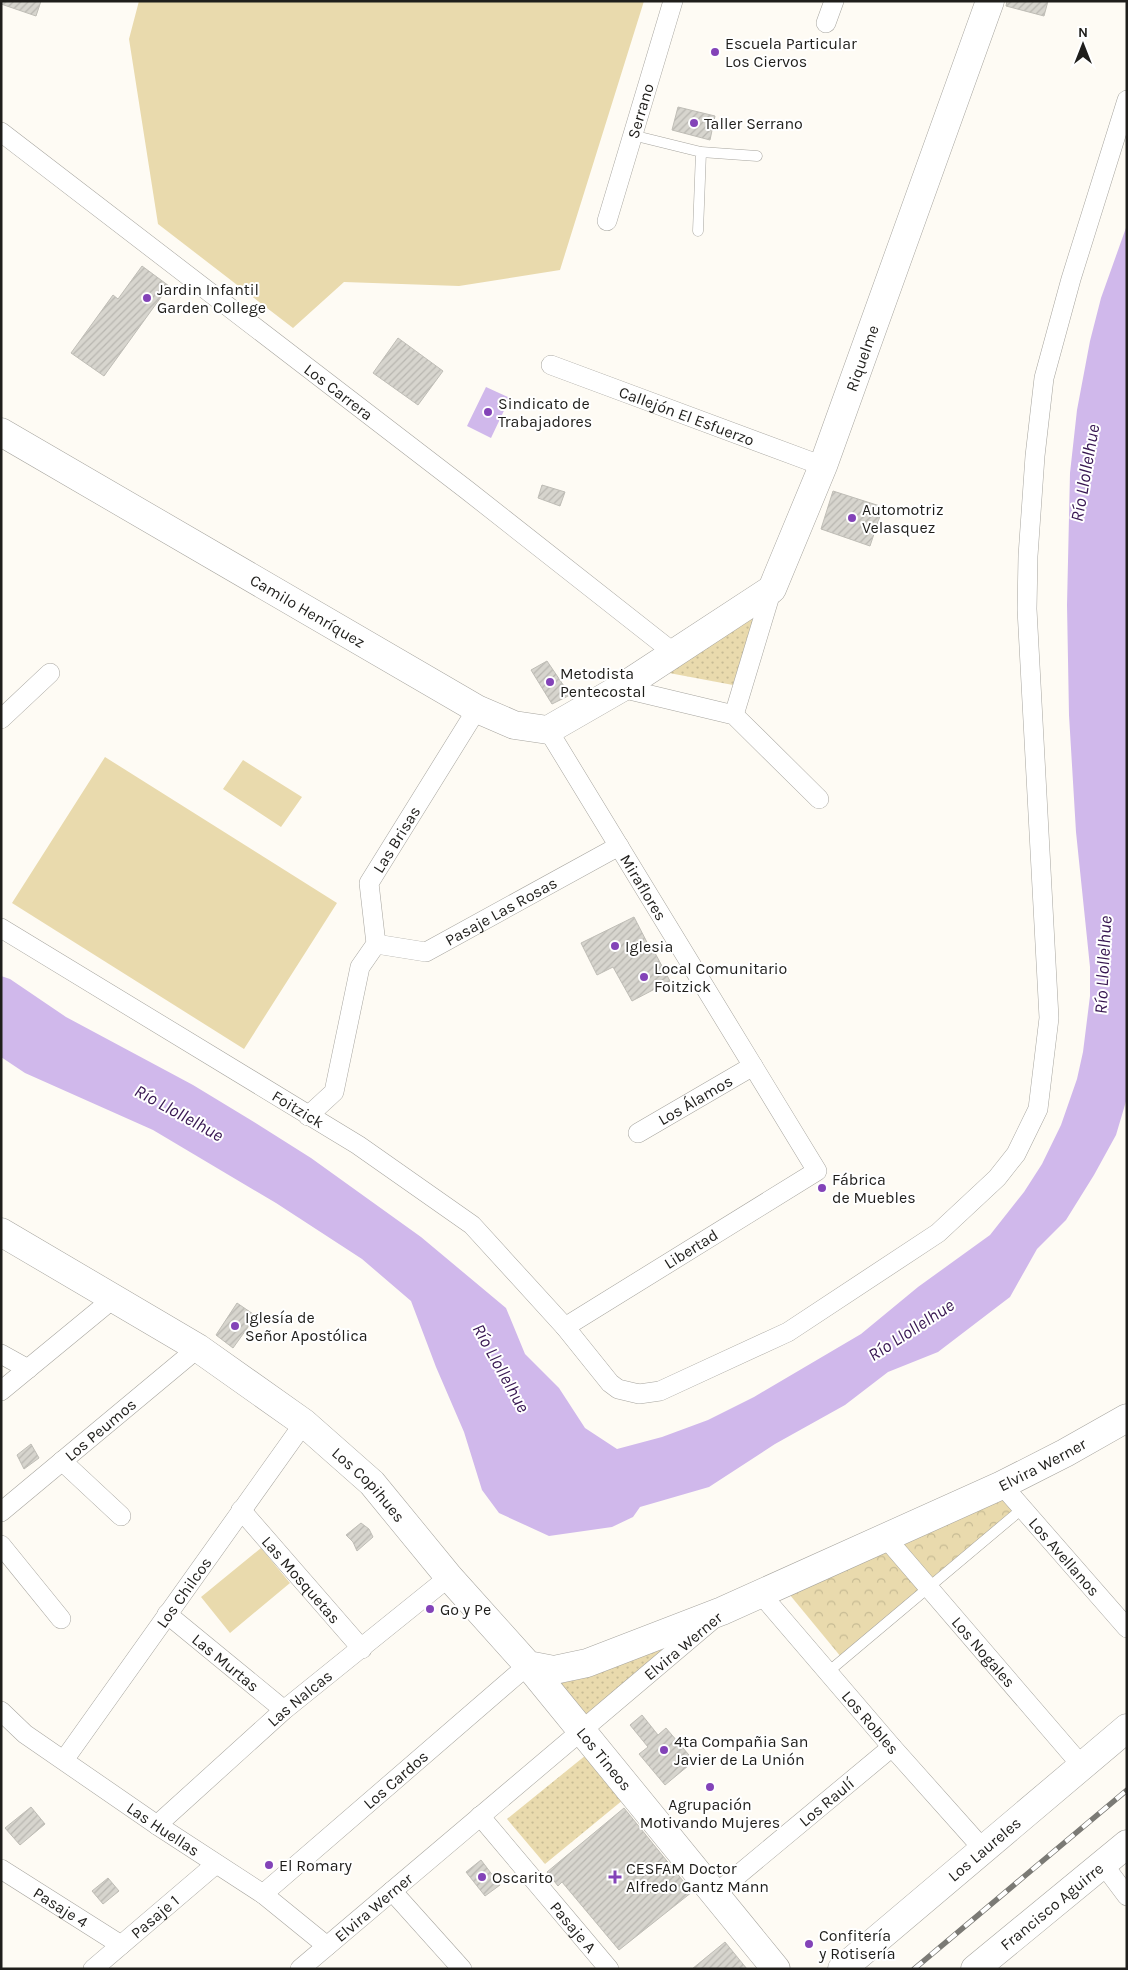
<svg xmlns="http://www.w3.org/2000/svg" width="1128" height="1970" font-family="Karla,sans-serif">
  <defs>
    <pattern id="grass-dots" width="8" height="8" patternUnits="userSpaceOnUse" patternTransform="scale(1.25)"><rect width="8" height="8" fill="#e9daad"/><path d="M2 2h.1M6 6h.1" fill="none" stroke="#c7bb94" stroke-width="1.8" stroke-linecap="round"/></pattern>
    <pattern id="park-crowns" width="20" height="18" patternUnits="userSpaceOnUse" patternTransform="scale(1.25)"><rect width="20" height="18" fill="#e9daad"/><path d="M2 6a3 3 0 1 1 6 0M12 15a3 3 0 1 1 6 0" fill="none" stroke="#c7bb94"/></pattern>
    <pattern id="building-hatch" width="6" height="6" patternUnits="userSpaceOnUse" patternTransform="scale(1.25)"><rect width="6" height="6" fill="#d7d5ce"/><path d="M-1 1l2-2M0 6l6-6M5 7l2-2" fill="none" stroke="#b8b6b0"/></pattern>
  </defs>
  <rect width="100%" height="100%" fill="#fefbf4"/>
  <!-- grass -->
  <path fill="url(#grass-dots)" d="M755 614 733 685 669 673Z
    M687 1636 587 1717 560 1682Z
    M591 1751 629 1795 545 1864 507 1819Z"/>
  <!-- park -->
  <path fill="url(#park-crowns)" d="M1010 1486 1029 1510 846 1663 785 1589Z"/>
  <!-- garden -->
  <path fill="#e9daad" d="M139 1H644L560 270 459 286 344 282 293 328 158 224 129 39Z
    M105 757 337 903 244 1049 12 903Z
    M243 760 302 797 281 827 223 789Z
    M261 1548 290 1583 230 1633 201 1597Z"/>
  <!-- water -->
  <path fill="#d0b8eb" d="M1127 225V1098L1116 1135 1094 1175 1066 1220 1037 1249 1010 1297 938 1352 888 1372 845 1405 775 1444 709 1487 640 1507 633 1517 612 1527 549 1536 499 1513 482 1490 464 1432 436 1367 411 1301 362 1259 276 1203 153 1130 25 1073 1 1057V976L10 979 66 1017 193 1085 254 1122 311 1158 421 1237 506 1308 525 1354 559 1388 585 1428 617 1449 662 1437 708 1420 754 1397 861 1334 918 1287 990 1235 1024 1192 1042 1164 1061 1125 1077 1079 1083 1052 1090 996V967L1076 832 1069 715 1067 605 1070 473 1077 410 1090 341 1101 298Z
    M486 387 510 398 491 438 467 426Z"/>
  <!-- building -->
  <path fill="url(#building-hatch)" stroke="#bfbdb6" d="M1 1H41L36 16 1 4Z
    M1007 1H1048L1044 16 1006 6Z
    M678 107 715 116 710 140 672 130Z
    M142 266 169 286 104 376 71 353 113 295 118 299Z
    M398 338 443 371 418 405 373 373Z
    M542 485 565 492 560 506 538 498Z
    M833 491 883 507 870 546 821 529Z
    M547 661 570 695 552 704 531 670Z
    M634 917 653 954 655 953 670 981 632 1001 613 967 597 975 581 943Z
    M237 1303 256 1316 233 1348 216 1335Z
    M31 1444 39 1458 24 1469 17 1455Z
    M361 1523 369 1529 373 1537 357 1551 353 1542 346 1535Z
    M642 1715 658 1735 666 1728 694 1761 665 1785 639 1754 648 1747 630 1725Z
    M31 1807 45 1824 20 1845 5 1828Z
    M624 1808 692 1892 619 1950 562 1882 558 1886 547 1872Z
    M481 1860 500 1885 485 1896 466 1872Z
    M108 1878 119 1891 103 1904 92 1891Z
    M725 1942 747 1969H692Z"/>
  <g fill="none" stroke-linecap="round" stroke-linejoin="round">
    <defs>
      <path id="lane" d="M632 135 701 152 757 156
        M698 231 701 152
        M828 1672 1022 1509"/>
      <g id="street">
        <path d="M826 23 834 1"/>
        <path id="s1" d="M1 132 467 490 674 653"/>
        <path id="s2" d="M607 221 673 1"/>
        <path id="s3" d="M551 365 823 466"/>
        <path d="M621 688 734 715 819 799"/>
        <path d="M734 715 772 589"/>
        <path d="M1 719 50 673"/>
        <path id="s4" d="M548 730 817 1171 565 1327"/>
        <path id="s5" d="M1 928 358 1145 472 1225 565 1327 610 1383 618 1389 639 1394 660 1391 788 1332 938 1233 997 1178 1016 1154 1038 1109 1049 1018 1027 609 1028 556 1035 456 1044 378 1071 279 1127 100"/>
        <path id="s6" d="M376 944 426 952 619 846"/>
        <path id="s7" d="M308 1116 334 1092 360 967 376 944 369 883 477 709"/>
        <path id="s8" d="M638 1133 753 1066"/>
        <path d="M1 1354 28 1369"/>
        <path d="M1 1391 114 1298"/>
        <path d="M62 1461 121 1516"/>
        <path id="s9" d="M1002 1485 1127 1628"/>
        <path id="s10" d="M241 1510 362 1649"/>
        <path id="s11" d="M1 1512 198 1348"/>
        <path id="s12" d="M886 1538 1082 1766"/>
        <path d="M1 1545 61 1619"/>
        <path id="s13" d="M760 1593 892 1747 983 1849"/>
        <path id="s14" d="M167 1614 284 1710"/>
        <path id="s15" d="M1 1711 25 1734 157 1825 263 1894 327 1946"/>
        <path id="s16" d="M64 1760 304 1423"/>
        <path id="s17" d="M480 1816 609 1969"/>
        <path id="s18" d="M157 1825 284 1710 449 1577"/>
        <path d="M1103 1864 1127 1896"/>
        <path id="s19" d="M1 1869 121 1945"/>
        <path d="M392 1891 462 1969"/>
        <path id="s20" d="M263 1894 528 1665"/>
        <path id="s21" d="M714 1895 892 1747"/>
        <path id="s22" d="M93 1969 216 1864"/>
        <path id="s23" d="M300 1969 711 1621"/>
      </g>
      <g id="secondary">
        <path id="s24" d="M1 432 477 709 514 725 548 730 621 688 772 589 823 466 990 1"/>
        <path id="s25" d="M1 1232 198 1348 304 1423 372 1483 449 1577 528 1665 554 1670 587 1663 722 1611 1002 1485 1065 1453 1127 1418"/>
        <path id="s26" d="M528 1665 776 1969"/>
        <path id="s27" d="M842 1969 1127 1728"/>
        <path id="s28" d="M975 1969 1127 1844"/>
      </g>
    </defs>
    <!-- lane casing -->
    <use href="#lane" stroke="#a7a59f" stroke-width="11"/>
    <!-- street casing -->
    <use href="#street" stroke="#a7a59f" stroke-width="20"/>
    <!-- secondary casing -->
    <use href="#secondary" stroke="#a7a59f" stroke-width="29"/>
    <!-- lane -->
    <use href="#lane" stroke="#fff" stroke-width="10"/>
    <!-- street -->
    <use href="#street" stroke="#fff" stroke-width="19"/>
    <!-- secondary -->
    <use href="#secondary" stroke="#fff" stroke-width="28"/>
    <defs>
      <path id="rail" d="M914 1969 1127 1790"/>
    </defs>
    <!-- rail casing -->
    <use href="#rail" stroke="#7b7a75" stroke-width="5.5"/>
    <!-- rail -->
    <use href="#rail" stroke="#fff" stroke-width="4" stroke-dasharray="11" stroke-linecap="butt"/>
  </g>
  <!-- markers -->
  <g fill="#8343b8" stroke="#fff" stroke-width="2">
    <circle cx="715" cy="52" r="5"/>
    <circle cx="694" cy="123" r="5"/>
    <circle cx="147" cy="298" r="5"/>
    <circle cx="488" cy="412" r="5"/>
    <circle cx="852" cy="518" r="5"/>
    <circle cx="550" cy="682" r="5"/>
    <circle cx="615" cy="946" r="5"/>
    <circle cx="644" cy="977" r="5"/>
    <circle cx="822" cy="1188" r="5"/>
    <circle cx="235" cy="1326" r="5"/>
    <circle cx="430" cy="1609" r="5"/>
    <circle cx="664" cy="1750" r="5"/>
    <circle cx="710" cy="1787" r="5"/>
    <circle cx="269" cy="1865" r="5"/>
    <circle cx="482" cy="1877" r="5"/>
    <path d="M612.5 1869.5h5v5h5v5h-5v5h-5v-5h-5v-5h5z"/>
    <circle cx="809" cy="1944" r="5"/>
  </g>
  <g text-anchor="middle" dominant-baseline="central" stroke-width="4" stroke-linejoin="round" paint-order="stroke">
    <!-- poi labels -->
    <g font-size="16" fill="#1f1e1b" stroke="#fff" text-anchor="start">
      <text x="725" y="43">Escuela Particular<tspan x="725" dy="18">Los Ciervos</tspan></text>
      <text x="704" y="123">Taller Serrano</text>
      <text x="157" y="289">Jardin Infantil<tspan x="157" dy="18">Garden College</tspan></text>
      <text x="498" y="403">Sindicato de<tspan x="498" dy="18">Trabajadores</tspan></text>
      <text x="862" y="509">Automotriz<tspan x="862" dy="18">Velasquez</tspan></text>
      <text x="560" y="673">Metodista<tspan x="560" dy="18">Pentecostal</tspan></text>
      <text x="625" y="946">Iglesia</text>
      <text x="654" y="968">Local Comunitario<tspan x="654" dy="18">Foitzick</tspan></text>
      <text x="832" y="1179">Fábrica<tspan x="832" dy="18">de Muebles</tspan></text>
      <text x="245" y="1317">Iglesía de<tspan x="245" dy="18">Señor Apostólica</tspan></text>
      <text x="440" y="1609">Go y Pe</text>
      <text x="674" y="1741">4ta Compañia San<tspan x="674" dy="18">Javier de La Unión</tspan></text>
      <text x="710" y="1804" text-anchor="middle">Agrupación<tspan x="710" dy="18">Motivando Mujeres</tspan></text>
      <text x="279" y="1865">El Romary</text>
      <text x="626" y="1868">CESFAM Doctor<tspan x="626" dy="18">Alfredo Gantz Mann</tspan></text>
      <text x="492" y="1877">Oscarito</text>
      <text x="819" y="1935">Confitería<tspan x="819" dy="18">y Rotisería</tspan></text>
    </g>
    <!-- street labels -->
    <g font-size="16" fill="#1f1e1b" stroke="#fff">
      <text stroke="none"><textPath href="#s2" startOffset="115">Serrano</textPath></text>
      <text stroke="none"><textPath href="#s24" startOffset="1138">Riquelme</textPath></text>
      <text stroke="none"><textPath href="#s1" startOffset="426">Los Carrera</textPath></text>
      <text stroke="none"><textPath href="#s3" startOffset="145">Callejón El Esfuerzo</textPath></text>
      <text stroke="none"><textPath href="#s24" startOffset="355">Camilo Henríquez</textPath></text>
      <text stroke="none"><textPath href="#s7" startOffset="304">Las Brisas</textPath></text>
      <text stroke="none"><textPath href="#s4" startOffset="184">Miraflores</textPath></text>
      <text stroke="none"><textPath href="#s6" startOffset="136">Pasaje Las Rosas</textPath></text>
      <text stroke="none"><textPath href="#s8" startOffset="66">Los Álamos</textPath></text>
      <text stroke="none"><textPath href="#s5" startOffset="348">Foitzick</textPath></text>
      <text transform="translate(691 1249) rotate(-32)">Libertad</text>
      <text stroke="none"><textPath href="#s11" startOffset="129">Los Peumos</textPath></text>
      <text stroke="none"><textPath href="#s25" startOffset="1246">Elvira Werner</textPath></text>
      <text stroke="none"><textPath href="#s25" startOffset="448">Los Copihues</textPath></text>
      <text stroke="none"><textPath href="#s9" startOffset="95">Los Avellanos</textPath></text>
      <text stroke="none"><textPath href="#s10" startOffset="92">Las Mosquetas</textPath></text>
      <text stroke="none"><textPath href="#s16" startOffset="206">Los Chilcos</textPath></text>
      <text transform="translate(683 1646) rotate(-40)">Elvira Werner</text>
      <text stroke="none"><textPath href="#s12" startOffset="150">Los Nogales</textPath></text>
      <text stroke="none"><textPath href="#s14" startOffset="76">Las Murtas</textPath></text>
      <text stroke="none"><textPath href="#s18" startOffset="191">Las Nalcas</textPath></text>
      <text stroke="none"><textPath href="#s13" startOffset="170">Los Robles</textPath></text>
      <text stroke="none"><textPath href="#s26" startOffset="121">Los Tineos</textPath></text>
      <text stroke="none"><textPath href="#s20" startOffset="175">Los Cardos</textPath></text>
      <text stroke="none"><textPath href="#s21" startOffset="146">Los Raulí</textPath></text>
      <text stroke="none"><textPath href="#s15" startOffset="201">Las Huellas</textPath></text>
      <text stroke="none"><textPath href="#s27" startOffset="186">Los Laureles</textPath></text>
      <text stroke="none"><textPath href="#s28" startOffset="99">Francisco Aguirre</textPath></text>
      <text stroke="none"><textPath href="#s19" startOffset="71">Pasaje 4</textPath></text>
      <text stroke="none"><textPath href="#s23" startOffset="96">Elvira Werner</textPath></text>
      <text stroke="none"><textPath href="#s22" startOffset="81">Pasaje 1</textPath></text>
      <text stroke="none"><textPath href="#s17" startOffset="145">Pasaje A</textPath></text>
    </g>
    <!-- water labels -->
    <g font-size="18" font-style="italic" fill="#371651" stroke="#fff">
      <text transform="translate(1085 473) rotate(-80)">Río Llollelhue</text>
      <text transform="translate(1103 965) rotate(-87)">Río Llollelhue</text>
      <text transform="translate(179 1113) rotate(29)">Río Llollelhue</text>
      <text transform="translate(911 1330) rotate(-33)">Río Llollelhue</text>
      <text transform="translate(501 1368) rotate(61)">Río Llollelhue</text>
    </g>
  </g>
  <!-- border -->
  <rect width="1128" height="1970" fill="none" stroke="#1f1e1b" stroke-width="5"/>
  <!-- north arrow -->
  <g transform="translate(1083 45)" stroke="#ffffff" stroke-width="4" paint-order="stroke">
  <path d="M0-4L9 19L0 12L-9 19Z" fill="#1f1e1b"/>
  <text y="-8" font-size="14" font-weight="bold" text-anchor="middle" fill="#1f1e1b">N</text>
  </g>
</svg>
